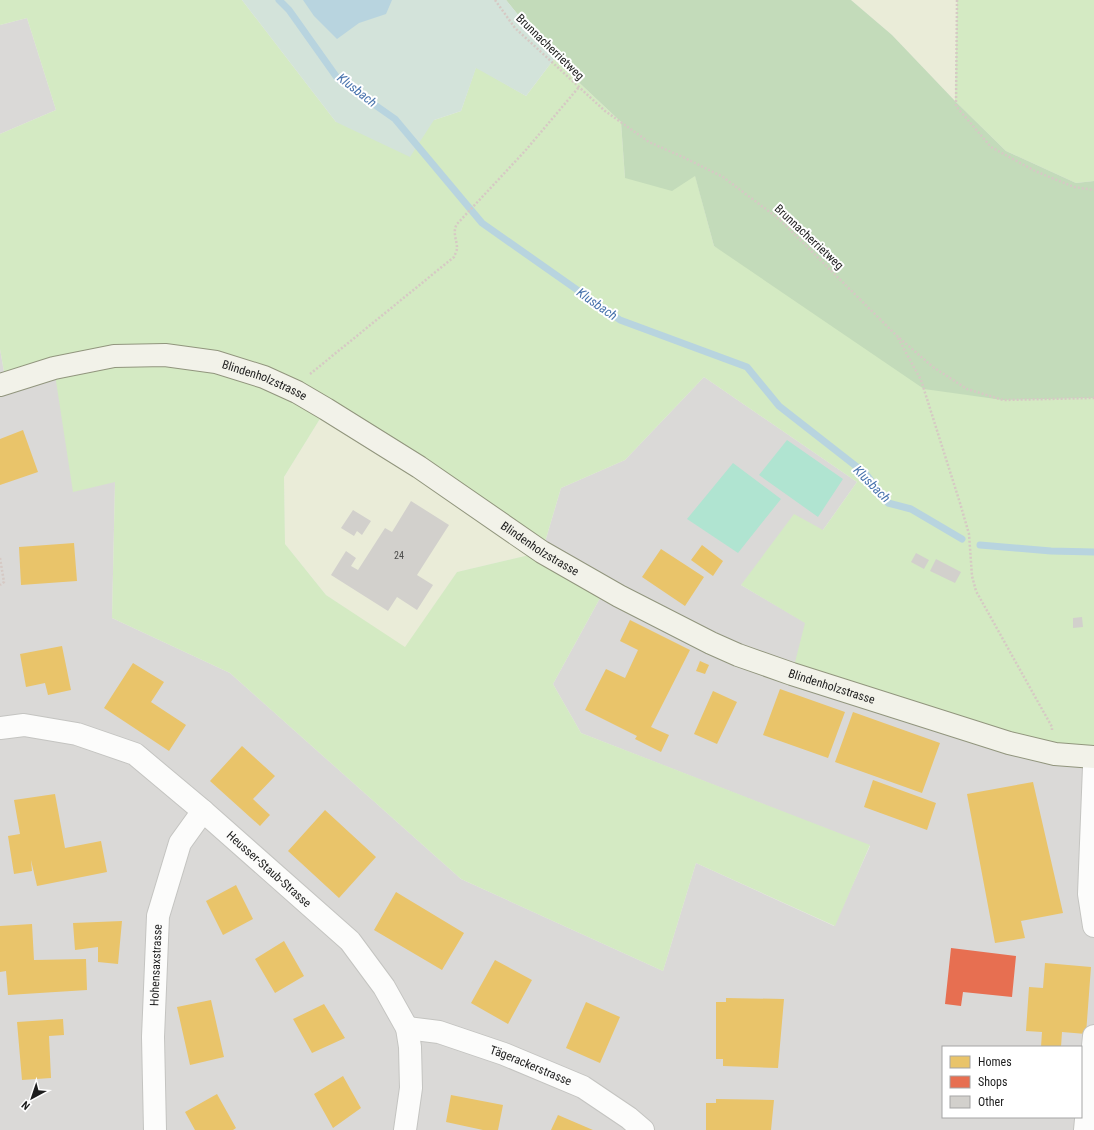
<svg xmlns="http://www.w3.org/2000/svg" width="1094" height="1130" font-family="'Roboto Condensed',sans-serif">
  <rect width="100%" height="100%" fill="#ebeae5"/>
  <!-- residential -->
  <path fill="#dad9d7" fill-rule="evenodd" d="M27 18 56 110 0 134V25Z
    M0 349 6 383 54 368 115 482 112 618 230 673 461 879 663 971 696 863 834 926 870 846 581 733 553 684 605 589 542 552 561 488 625 460 704 377 857 482 823 530 741 585 806 623 1094 757V1130H0ZM943 1047H1081V1117H943Z"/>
  <!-- farmland -->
  <path fill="#eaecd8" d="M851 0H957L955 101 892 35Z
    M326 409 542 552 457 572 405 648 326 595 285 544 284 477Z"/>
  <!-- grass -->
  <path fill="#d4eac3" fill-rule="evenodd" d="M0 0H242L336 122 434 120 461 111 476 67 526 96 554 59 621 122 625 178 695 175 714 246 1003 400 1094 398V757L792 674 805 623 741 585 794 514 823 530 857 482 704 377 625 460 561 488 542 552 605 589 553 684 581 733 870 845 835 926 696 863 663 971 461 879 230 673 112 618 115 482 73 492 54 368 6 383 0 349V134L56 110 27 18 0 25ZM326 409 542 552 457 572 405 647 326 595 285 544 284 477Z
    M957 0H1094V181L1076 183 1006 151 955 101Z"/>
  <!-- forest -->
  <path fill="#c3dbba" d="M506 0H851L892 35 955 101 1006 151 1076 183 1094 181V398L1003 400 924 389 714 246 695 176 672 191 625 178 621 122 554 59Z"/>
  <!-- wetland -->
  <path fill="#d3e3da" d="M242 0H506L554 59 526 96 476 68 461 111 434 120 410 157 336 122Z"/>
  <!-- pitch -->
  <path fill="#b0e4d1" d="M787 440 843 479 818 517 759 475Z
    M733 463 781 499 738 553 687 519Z"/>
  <!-- water -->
  <path fill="#b8d4df" d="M303 0H392L386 14 359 23 337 39 314 16Z"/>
  <!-- homes -->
  <path fill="#e9c46a" d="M23 430 38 472 0 485V439Z
    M74 543 77 581 21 585 19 547Z
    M702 545 723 561 713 576 691 560Z
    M661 549 704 577 685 606 642 577Z
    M630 620 690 650 651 727 669 735 661 752 635 739 637 736 585 710 606 669 625 678 638 650 620 641Z
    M62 646 71 690 48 695 45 683 26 687 20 654Z
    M700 661 709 665 705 674 696 671Z
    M133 663 164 682 151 702 186 725 169 751 104 708Z
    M780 689 845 712 828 758 763 735Z
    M713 691 737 702 717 744 694 734Z
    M853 712 940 743 922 793 835 762Z
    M242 746 275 776 253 799 270 815 260 826 210 781Z
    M873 780 936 803 927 830 864 807Z
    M1033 782 1063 913 1021 921 1025 938 995 943 967 794Z
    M55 794 65 848 101 841 107 872 37 886 31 860 32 871 14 874 8 836 20 834 14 800Z
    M325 810 376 857 339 898 288 851Z
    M236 885 253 919 223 935 206 901Z
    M396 892 464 933 442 970 374 930Z
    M122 921 118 964 98 962V947L75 950 73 923Z
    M32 924 34 960 86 959 87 990 8 995 6 971 0 972V926Z
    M284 941 304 976 275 993 255 959Z
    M495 960 532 980 508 1024 471 1003Z
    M1045 963 1091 967 1086 1034 1062 1032 1061 1047H1041L1042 1032 1026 1031 1029 987 1043 988Z
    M726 998 784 999 778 1068 723 1066V1059H716V1002H726Z
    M211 1000 224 1057 190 1065 177 1007Z
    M586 1002 620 1017 600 1063 566 1048Z
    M324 1004 345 1038 312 1053 293 1019Z
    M63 1019 64 1035 49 1036 51 1078 22 1080 17 1022Z
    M343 1076 361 1108 333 1128 314 1094Z
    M217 1094 236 1128 233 1130H195L185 1112Z
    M451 1095 503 1105 498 1130H483L446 1122Z
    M716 1099 774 1100 771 1130H706V1103H716Z
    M558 1115 593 1130H551Z"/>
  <!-- shops -->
  <path fill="#e76f51" d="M951 948 1016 956 1012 997 963 992 961 1006 945 1004Z"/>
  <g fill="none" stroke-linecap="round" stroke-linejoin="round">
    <!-- stream -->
    <path stroke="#b8d4df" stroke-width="7" d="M279 0 289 10 338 79 395 119 482 223 620 320 747 367 779 406 866 474 888 503 911 509 962 539
      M980 545 1051 551 1094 552"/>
  </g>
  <!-- building -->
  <path fill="#d2d0cc" d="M411 501 449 525 417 575 433 585 417 610 397 597 388 611 331 575 346 551 356 558 351 566 358 570 385 528 392 532Z
    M353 510 371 521 362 535 357 531 354 536 341 528Z
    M916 553 929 560 924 569 911 562Z
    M936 559 961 572 955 583 930 571Z
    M1082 617 1083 627 1073 628V618Z"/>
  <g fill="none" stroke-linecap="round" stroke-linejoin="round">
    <defs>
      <g id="street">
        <path id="s1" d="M0 728 24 725 77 734 135 754 203 811 350 941 384 987 407 1028 410 1047 411 1088 405 1130"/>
        <path d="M1094 767 1089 894 1094 926"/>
        <path id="s2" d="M407 1028 439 1032 504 1054 583 1087 629 1118 643 1130"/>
        <path id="s3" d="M155 1130 153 1037 158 916 180 843 203 811"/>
        <path d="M1085 1130 1094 1036"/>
      </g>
      <g id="secondary">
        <path id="s4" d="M0 385 54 368 114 356 165 355 216 362 264 377 297 392 326 409 419 467 542 552 619 596 711 643 738 655 792 674 1009 743 1055 754 1094 757"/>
      </g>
    </defs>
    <!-- street casing -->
    <use href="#street" stroke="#c4c4c1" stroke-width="24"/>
    <!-- secondary casing -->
    <use href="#secondary" stroke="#91957d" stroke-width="24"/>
    <!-- path -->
    <path stroke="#d6c9c4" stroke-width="2.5" stroke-dasharray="2 2" stroke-linecap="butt" d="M495 0 515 28 605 111 649 142 685 158 723 177 779 219 897 336 933 367 967 389 1003 400 1094 398
      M957 0 956 106 991 147 1035 171 1074 187 1094 190
      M898 338 921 380 960 503 969 534 972 576 976 591 1052 727V730
      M310 374 454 257C455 254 457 251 457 248 457 240 452 232 457 224L525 151 579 87
      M0 558 4 582 0 585"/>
    <!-- street -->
    <use href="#street" stroke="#fcfcfb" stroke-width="22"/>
    <!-- secondary -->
    <use href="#secondary" stroke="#f2f2e9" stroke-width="22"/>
  </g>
  <g text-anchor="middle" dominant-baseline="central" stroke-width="4" stroke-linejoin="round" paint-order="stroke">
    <!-- number labels -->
    <g font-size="10" fill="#4a4a49">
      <text x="399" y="555">24</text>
    </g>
    <!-- street labels -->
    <g font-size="12" fill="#1d1d1d" stroke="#fff">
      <text transform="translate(550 47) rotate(44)">Brunnacherrietweg</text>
      <text transform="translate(809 237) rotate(43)">Brunnacherrietweg</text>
      <text stroke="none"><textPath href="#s4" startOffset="272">Blindenholzstrasse</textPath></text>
      <text stroke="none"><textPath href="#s4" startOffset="596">Blindenholzstrasse</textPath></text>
      <text stroke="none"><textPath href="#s4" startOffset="920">Blindenholzstrasse</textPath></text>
      <text stroke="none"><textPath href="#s1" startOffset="316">Heusser-Staub-Strasse</textPath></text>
      <text stroke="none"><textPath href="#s3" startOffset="165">Hohensaxstrasse</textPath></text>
      <text stroke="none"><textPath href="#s2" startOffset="130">Tägerackerstrasse</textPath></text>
    </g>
    <!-- water labels -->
    <g font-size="13" font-style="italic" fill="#4873ad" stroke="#fff">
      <text transform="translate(357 90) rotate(38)">Klusbach</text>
      <text transform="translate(597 304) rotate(35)">Klusbach</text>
      <text transform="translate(872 484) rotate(45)">Klusbach</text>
    </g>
  </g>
  <!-- legend -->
  <rect x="942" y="1046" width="140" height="72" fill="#ffffff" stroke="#a5a5a5"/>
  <rect x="950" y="1056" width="20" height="12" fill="#e9c46a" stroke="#a5a5a5"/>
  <text x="978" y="1066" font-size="12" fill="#1d1d1d">Homes</text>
  <rect x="950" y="1076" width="20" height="12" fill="#e76f51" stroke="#a5a5a5"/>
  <text x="978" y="1086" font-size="12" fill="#1d1d1d">Shops</text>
  <rect x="950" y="1096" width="20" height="12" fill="#d2d0cc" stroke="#a5a5a5"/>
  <text x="978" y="1106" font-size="12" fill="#1d1d1d">Other</text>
  <!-- north arrow -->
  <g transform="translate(32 1098) rotate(220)" stroke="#ffffff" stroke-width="3" paint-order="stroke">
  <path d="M0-3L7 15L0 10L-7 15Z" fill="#1d1d1d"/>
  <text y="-6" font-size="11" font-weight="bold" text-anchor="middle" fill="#1d1d1d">N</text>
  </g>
</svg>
